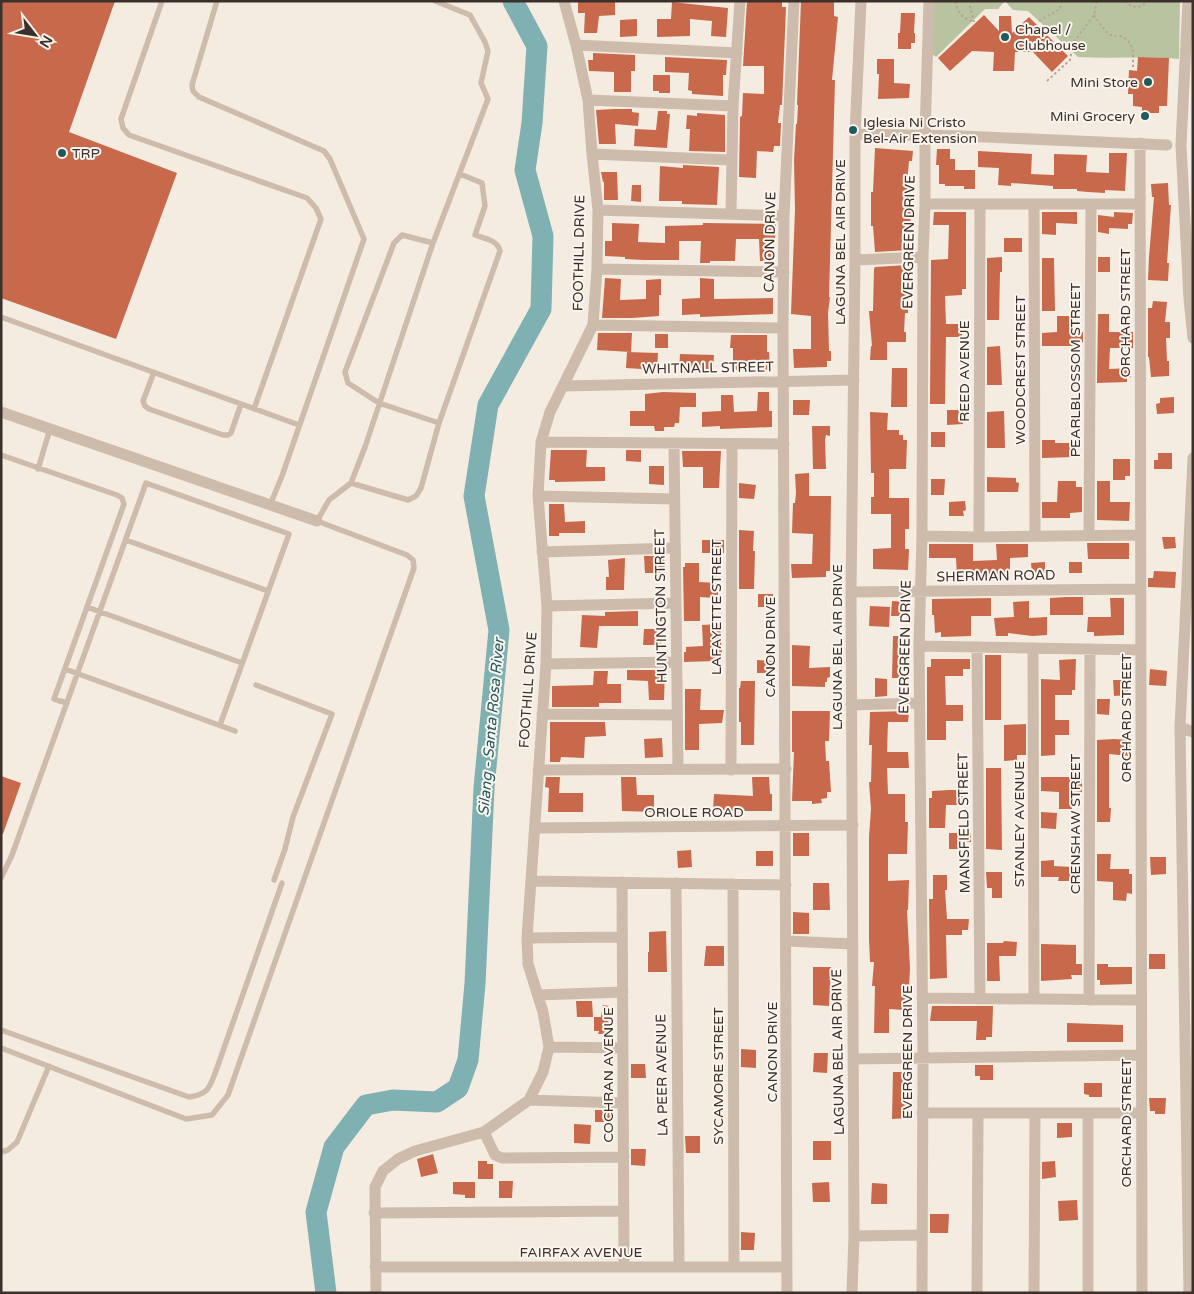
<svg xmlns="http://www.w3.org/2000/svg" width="1194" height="1294" font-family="'Varela Round',sans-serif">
  <rect width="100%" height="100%" fill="#f4ebe1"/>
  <!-- green -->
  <path fill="#b8c4a0" d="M933 1H1005L998 9H985L936 57 932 54Z
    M1005 1H1180L1179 59C1145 56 1112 59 1078 57L1028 11 1013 10Z"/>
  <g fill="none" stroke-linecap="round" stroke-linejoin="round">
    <!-- river -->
    <path stroke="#7fb0b2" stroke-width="21" d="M326 1293 316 1212 334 1147 366 1105 393 1100 437 1102 458 1088 468 1060 475 984 484 788 499 630 474 496 488 405 541 309 543 236 525 170 532 123 537 46 513 1"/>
  </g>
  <!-- building -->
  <path fill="#c8694b" d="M1 1H115L69 132 177 173 116 339 1 298Z
    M578 1H615V15L599 16 597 33H584L585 13H578Z
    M747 1H782V7H786L782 105H780L778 123H781L780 146H774L773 152 757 151 756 178 739 177 740 117 742 116 743 93 764 94V66H743Z
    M801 1H834V16L838 17 832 80H835L829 297H830L828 313 829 351H831V361H827V367L794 368 793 349H811V316L791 314 795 210 794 160 796 124H797L798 105H797Z
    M672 2 728 8 726 37 711 36 712 21 690 19V36L657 37V19H671Z
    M901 13H915L914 33H915V43H911V49H898V33H900Z
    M984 15 999 31V16H1011L1012 33 1029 17 1068 56 1052 72 1033 52H1015L1014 71H993L994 52 972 51 950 71 938 58Z
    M637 19V36L620 37V20Z
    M593 53 635 55V71H631V92H614V72L589 71 588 60H593Z
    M665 57 727 60 726 75H723V96L692 94V91L688 90 689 73 665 72Z
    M1138 57 1169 58 1167 106H1159V113H1142V107L1133 106V94H1128L1129 70 1137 71Z
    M877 59H894V83L910 84 909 98 878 99 879 74H877Z
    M653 75H670V93H659V91H653Z
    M614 109H632V112L639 113 638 126 615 124 616 144H599L596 110Z
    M658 111H667V114H670L667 148 634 146 635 129 656 130Z
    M697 113 725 115V152L689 151 690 129H686L687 115 697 116Z
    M875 148 913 151 912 161H909L907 184H911L910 247 909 250 875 252 873 226H871V192H873Z
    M937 149H950V159H955V170H975V189H964V186H945V184H939V165H936Z
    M978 151 1032 154 1031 174 1053 175H1054V154L1087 155 1086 172 1109 173V153H1127L1125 191 1105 190V193L1088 192 1077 191V189H1053V186L1011 183V186L998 185 999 168 978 167Z
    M683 165 719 167 717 205 682 204V201H659L660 166 683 168Z
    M601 172H617L618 200H604V182H603Z
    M1168 183 1169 205H1171L1167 263H1169L1168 281 1148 280 1149 257 1154 197H1152L1151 184Z
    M632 185H641V202L631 201Z
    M934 212H966V289H962V295L945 296 946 324H962V337H946L945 404H930L931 260 948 259 949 225H933Z
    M1042 212H1077V224L1056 223V235L1042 234Z
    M1114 212 1133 213 1132 224H1128V229L1109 228V234L1098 232V215L1114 217Z
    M612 223 639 224 638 242 665 243V226L703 225V223L776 224 775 239H773L774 260 760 261 759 239H736L735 261H710V263H700L701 241H679V260H644L625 259V257L605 256V241H612Z
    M1004 238H1022V252H1004Z
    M1002 257V272H1000L999 320H987V258Z
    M1098 257H1110V272H1098Z
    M1042 258H1054L1055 311H1042Z
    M908 265V313H905L904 332H906V342H887V360H870L871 346H872L869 311H873L874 269 875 267Z
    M605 278 621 279 620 300 646 299V280L661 279V295H659V316L632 318H602Z
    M700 278 714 279V299L773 298V314L700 317V314L682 315V299L700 298Z
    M1153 301 1167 302 1165 322H1170V338H1166L1167 361H1169V376L1151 377 1149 357H1148V308H1152Z
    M1098 314H1109V332H1133V348H1110L1109 369 1131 368V377L1127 378V382L1097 383Z
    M1057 316H1074V332H1083V342L1076 343V346H1042V333L1057 332Z
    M598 333H632L631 352 597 350Z
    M655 334H668V348H655Z
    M731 335H767V352H769L770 370H733V348H730Z
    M1000 346 1002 385H987V347Z
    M627 352 658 353 657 370 626 368Z
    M680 354 714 355 713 369H693V373L679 372Z
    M892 368H907V407H891Z
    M663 392 696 393V407H680L679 423H675L674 427H664V431H655L654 426H630V411H645V394Z
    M758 392H769V411H772V427L720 429V426L702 427V412L721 411V395H733L734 412 757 411Z
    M1174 397V413L1157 414 1156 404 1160 403V398Z
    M793 400H810L809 415H793Z
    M947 410H967V420H963V424L947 425Z
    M1004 411 1005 448H987V412Z
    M870 412 888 413 887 430H899V435H903V440H907L906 469H889V498H909V529H905V549H909L908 570 873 569V549L891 548V514H871V497H874V473H871Z
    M812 426H830V436L826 435 825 440 826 469H813Z
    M931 432H945V447H931Z
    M1042 440H1055V443H1075V457L1042 458Z
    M551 450H587L586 467H605V481L555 482V480H549Z
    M626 450H641V462L626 461Z
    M682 451H721L719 488H703V467H683Z
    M1158 453H1172V469H1154V460H1158Z
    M1113 459H1130V476H1125V480H1113Z
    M649 466H664V485L649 484Z
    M809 473V496H831L830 571H826V577L792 578 791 564H812L813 534 792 533 793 503H795L796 493 795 474Z
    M987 477 1016 478V482L1019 483 1018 492H987Z
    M931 479H945L944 495H931Z
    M1058 481H1076V487H1082V512L1070 513V518H1042V502H1057Z
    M1097 481H1110V502H1130L1129 521 1097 520Z
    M739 483 756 485 754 499 739 498Z
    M965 501 966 510 963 511 964 516H949V502Z
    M549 504H564L565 522 585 521V533H559V536H549Z
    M739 530 754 531 753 551H755L754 589H739Z
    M1162 537H1175L1176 548 1164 549Z
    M702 540H724V553H702Z
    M1087 543H1129V559H1088Z
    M929 544H973V561L997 560 996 544H1028V557L1010 558V577H996V576L957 578 956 558H929Z
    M644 556H664L665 573H645Z
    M625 558 624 590H606V577H609L608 560Z
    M1045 562V573H1032L1031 563Z
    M1069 562H1082V573H1069Z
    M685 563H699V582L719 583 718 595H714V598L700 597V621H684L683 567H685Z
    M1154 571 1176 572 1175 588 1148 587V578H1153Z
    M758 594H773V607H758Z
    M1066 597H1083V615H1050V598Z
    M991 598V616H971V636L941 637V632L935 633 934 615H932V599Z
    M1110 598H1124V635L1094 636V632H1087L1088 617H1111Z
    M892 601 907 602 906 616H891Z
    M1029 601V618L1047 617V635L1032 636 1008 633V636H996L994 618 1014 617 1013 602Z
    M870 606 890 607 889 627 869 626Z
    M638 611V626H599L597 648 580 647 582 615 605 616V612Z
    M720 624 722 655 716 656V661L684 662V652H686V647L703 646 702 625Z
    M644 629H661V645H643Z
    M893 636H904V641H907L906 663H909V673H905L906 678H892Z
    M792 645 810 646 809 668 830 667V677L827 678V682H825V687L792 686Z
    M985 655H1001V720H985Z
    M931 659H970V669H963V676H945L946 705H963V721H946V740H927V667H931Z
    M1076 659 1075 690H1072V695H1055V720H1069V735H1055V755L1041 756V679L1060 680 1059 660Z
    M757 660 773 661V673H757Z
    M1150 669 1167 671 1166 686 1149 685Z
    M627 670H665L664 700H649L648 681 627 680Z
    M594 671H608L607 684H621V703H599V707H552V686L593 685Z
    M875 678 887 679V696L875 697Z
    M1113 680H1127L1128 695 1114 696Z
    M741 681H755L754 745H741V722H739V688H740Z
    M685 689H701L700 710H724L722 723 699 724V750H685Z
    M1097 699H1110L1109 715 1097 714Z
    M792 711H830L829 741H825L826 761H829L831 792H827V798L821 799 822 803 812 804V801H792L794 752H792Z
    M909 711 908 722H888L887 752H908L909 768H887L888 794H905V822H908L907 854H888V881L909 880 908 910H907L910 969 908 1003H905L904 1010 889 1009V1033H874L875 986H872L874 962H870L869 939V837L871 809 869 782H871L872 745H869L870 712Z
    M550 722H605L606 736 585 737 584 758 561 757 560 762H550Z
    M1026 724V755H1017V760L1004 761V725Z
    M662 738 663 757 645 758 644 739Z
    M1114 739 1130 740 1129 756 1109 754V808H1111L1110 822H1097V740Z
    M986 768H1001L1002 850 986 849Z
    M1 776 21 783 3 834H1Z
    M546 777H560L559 793H583V812H548L549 788 545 787Z
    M621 777H636L637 795H654V812L622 811Z
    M752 777H769L770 794H772V811H713L714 794 753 796Z
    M1041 777H1082V792L1072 791V809H1059V792L1041 791Z
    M949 790H962L963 805H946L945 828H929V798H932V791Z
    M1041 812 1057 813 1056 829 1041 828Z
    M793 833H809V856H793Z
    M949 833H971V842H962L963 849H949Z
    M691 850 692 867 678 868 677 851Z
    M756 851H773V866H756Z
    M1097 854H1111L1110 869H1129V874H1132V894L1127 893 1126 901 1113 900V882L1097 881Z
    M1150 857H1166V874L1151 875Z
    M1054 860V866L1072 867 1071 881H1058L1059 877H1041V861Z
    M986 872H1002V898H992V888H987Z
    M933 875H947V890H945L947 919H969L968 930H962V935H946L947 978 930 979 929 899H933Z
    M813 883H829L830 910H813Z
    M793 912 809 913V934H793Z
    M666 931 667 972H648V952H649V932Z
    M1004 941 1017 942 1016 956H999L1000 981H987V943H1003Z
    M1041 944 1076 945V964H1082V975H1071L1072 979 1041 981Z
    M706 946H724V966H704Z
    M1149 954H1165V969H1149Z
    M1097 964H1108V967H1132V984L1100 985V980H1097Z
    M813 967H831L829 1006 813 1005Z
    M576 1001H592L593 1017H577Z
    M603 1005 609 1006 608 1034H598L599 1031H594V1017H601Z
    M932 1006H993L992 1037H986V1040H976L977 1021H930Z
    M1067 1023 1123 1025V1042H1067Z
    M741 1049 756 1050V1068L741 1067Z
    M814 1053H828L827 1073 813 1072Z
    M631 1064H645L646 1078H631Z
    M975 1065H993V1080H980V1076H975Z
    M893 1072H909V1118L892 1119Z
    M1084 1083H1102V1097H1089V1095L1084 1094Z
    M1149 1098H1166L1165 1114H1155V1111H1150Z
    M595 1110H610V1122H595Z
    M1057 1123H1072V1137L1057 1138Z
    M574 1124 591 1125 590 1144 574 1143Z
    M685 1136H700V1153H686Z
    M813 1141H831V1160H813Z
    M631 1149H646L645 1166 631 1165Z
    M433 1154 438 1173 421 1177 417 1159Z
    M478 1161H487V1164H493V1179H478Z
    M1055 1161 1056 1177 1042 1179V1162Z
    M499 1181H513L512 1198H499Z
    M453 1182H475V1198H465V1195L453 1194Z
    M829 1182 830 1202H813L812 1183Z
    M872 1183 887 1184V1204H871Z
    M1077 1200 1078 1220 1059 1221 1058 1201Z
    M930 1214H949L948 1233H930Z
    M741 1232 755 1233 754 1250H741Z"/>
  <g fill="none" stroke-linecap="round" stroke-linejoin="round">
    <!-- path -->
    <path stroke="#b9a596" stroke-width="2" stroke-dasharray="2.5 2.5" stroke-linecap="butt" d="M956 1C957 14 963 18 974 22
      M972 1 970 7 974 22
      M1125 1C1132 8 1140 10 1147 1
      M1094 15C1098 21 1103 29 1109 34 1113 37 1116 35 1120 36 1135 41 1133 55 1133 67
      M1039 21 1060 9 1062 1
      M1047 81 1070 60 1073 43 1094 15 1097 1"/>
    <!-- service -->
    <path stroke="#cdbbac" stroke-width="5.5" d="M162 1 121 119 123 128 129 135 307 198 316 208 321 219 254 409
      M217 1 192 85 193 91 199 97 324 151 330 159 364 239 282 476 270 505
      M433 243 402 235 394 243 345 372 348 383 379 403 439 423
      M1 317 299 425
      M154 372 143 401 145 406 149 409 223 435H228L231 433 241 404
      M1 455 117 495 122 498 124 504 54 699 67 703
      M38 469 50 429
      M351 483 408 500 416 496 421 488 439 423 500 251C498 240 485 239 475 235L485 206 482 183 460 174
      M126 540 268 591
      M87 607 242 663
      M65 669 235 731
      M256 685 332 714 293 817 285 849 274 880
      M1 878 12 855 146 483 289 534 220 725
      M1 1030 189 1097C210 1094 210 1086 217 1068L282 883
      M1 1048 186 1119 212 1115 228 1095 414 568 413 560 407 555 317 521 329 500 351 483 365 447 433 243 488 99 481 83 488 51 485 42 470 15 435 1
      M1 1152 8 1150 17 1142 49 1066"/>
    <!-- minor -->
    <path stroke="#cdbbac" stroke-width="11" d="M1188 1 1181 145 1189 299 1193 338
      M576 45 737 53
      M588 100 733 106
      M855 134 962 136 1167 145
      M1140 143 1142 1293
      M592 154 731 160
      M925 204H1140
      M1034 204 1035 536
      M598 210 784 216
      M731 213 733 106 740 1
      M855 260 923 257
      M597 269 784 272
      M593 325 783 328
      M564 386 854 380
      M1 412 317 521
      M541 442 784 444
      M674 443 678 769
      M538 496 674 499
      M1089 535 1091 205
      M922 536 979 537 1140 535
      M979 537 980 205
      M542 552 675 548
      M851 592 1140 589
      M547 606 676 603
      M919 646 1141 650
      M977 647 980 999
      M1033 648 1034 999
      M546 664 677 662
      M851 705 919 703
      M542 714 677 715
      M1180 727 1193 732
      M538 770 786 769
      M731 770 732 444
      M535 828 853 825
      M531 881 786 885
      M622 882 624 1267
      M676 883 679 1267
      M733 884 734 1267
      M527 938 622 937
      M787 941 852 944
      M538 995 623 992
      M922 998 1141 1000
      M1089 1000 1090 649
      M549 1047 623 1048
      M853 1059 1141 1055
      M529 1100 623 1103
      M922 1113H1141
      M1088 1113V1293
      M484 1132 495 1155 502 1158 624 1157
      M374 1213 624 1211
      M854 1236 922 1235
      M375 1267H787
      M376 1293 375 1187 383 1171 398 1159 415 1151 484 1132 529 1100 543 1072 549 1047 543 1012 528 964 527 938 546 664 547 606 538 496 541 442 550 412 593 325 597 269 598 210 592 154 588 100 576 45 564 1
      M787 1293 783 328 784 216 794 1
      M852 1293 854 1236 851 592 855 260V134L861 1
      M922 1293 923 1058 919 646 922 536 923 257 925 204V136L929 1
      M977 1293 978 1113
      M1034 1293 1035 1113
      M1189 1293 1180 727 1193 458"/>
  </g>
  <!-- markers -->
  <g fill="#1f5a5e" stroke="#fbf5ee" stroke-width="2">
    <circle cx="1005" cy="37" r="5"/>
    <circle cx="1148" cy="82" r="5"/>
    <circle cx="1145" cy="116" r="5"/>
    <circle cx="853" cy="130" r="5"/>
    <circle cx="62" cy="153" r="5"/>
  </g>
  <g text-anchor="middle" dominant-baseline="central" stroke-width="4" stroke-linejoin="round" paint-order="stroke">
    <!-- poi labels -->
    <g font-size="14" fill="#3b302b" stroke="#fbf5ee" text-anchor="start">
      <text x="1015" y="29">Chapel /<tspan x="1015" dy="16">Clubhouse</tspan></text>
      <text x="1138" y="82" text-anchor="end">Mini Store</text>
      <text x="1135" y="116" text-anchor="end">Mini Grocery</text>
      <text x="863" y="122">Iglesia Ni Cristo<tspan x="863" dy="16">Bel-Air Extension</tspan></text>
      <text x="72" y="153">TRP</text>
    </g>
    <!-- street labels -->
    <g font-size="14" fill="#3b302b" stroke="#fbf5ee">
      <text transform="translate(770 242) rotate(-89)">CANON DRIVE</text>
      <text transform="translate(840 242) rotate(-90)">LAGUNA BEL AIR DRIVE</text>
      <text transform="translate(909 242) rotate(-89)">EVERGREEN DRIVE</text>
      <text transform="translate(579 253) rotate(-89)">FOOTHILL DRIVE</text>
      <text transform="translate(1125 313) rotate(-90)">ORCHARD STREET</text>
      <text transform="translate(708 368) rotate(-1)">WHITNALL STREET</text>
      <text transform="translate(1020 370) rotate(-90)">WOODCREST STREET</text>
      <text transform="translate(1075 370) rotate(-90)">PEARLBLOSSOM STREET</text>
      <text transform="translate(964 371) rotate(-90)">REED AVENUE</text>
      <text transform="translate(996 576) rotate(-1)">SHERMAN ROAD</text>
      <text transform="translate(661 606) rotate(-91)">HUNTINGTON STREET</text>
      <text transform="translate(716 607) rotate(-90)">LAFAYETTE STREET</text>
      <text transform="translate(770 647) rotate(-90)">CANON DRIVE</text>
      <text transform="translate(837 647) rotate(-90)">LAGUNA BEL AIR DRIVE</text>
      <text transform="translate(905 647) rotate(-89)">EVERGREEN DRIVE</text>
      <text transform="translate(528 690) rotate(-86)">FOOTHILL DRIVE</text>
      <text transform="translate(1126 718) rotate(-90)">ORCHARD STREET</text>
      <text x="694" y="812">ORIOLE ROAD</text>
      <text transform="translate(964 823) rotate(-91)">MANSFIELD STREET</text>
      <text transform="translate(1019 824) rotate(-90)">STANLEY AVENUE</text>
      <text transform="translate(1075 824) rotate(-90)">CRENSHAW STREET</text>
      <text transform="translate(772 1052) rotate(-90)">CANON DRIVE</text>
      <text transform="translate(838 1052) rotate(-91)">LAGUNA BEL AIR DRIVE</text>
      <text transform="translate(907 1052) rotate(-90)">EVERGREEN DRIVE</text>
      <text transform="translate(608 1075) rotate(-90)">COCHRAN AVENUE</text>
      <text transform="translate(662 1075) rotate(-91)">LA PEER AVENUE</text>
      <text transform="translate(718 1076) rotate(-90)">SYCAMORE STREET</text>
      <text transform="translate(1126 1123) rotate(-90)">ORCHARD STREET</text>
      <text x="581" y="1252">FAIRFAX AVENUE</text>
    </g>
    <!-- water labels -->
    <g font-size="15" font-style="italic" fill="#1f5a5e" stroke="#fbf5ee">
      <text transform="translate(491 727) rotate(-85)">Silang - Santa Rosa River</text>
    </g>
  </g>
  <!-- border -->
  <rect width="1194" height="1294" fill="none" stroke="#3b302b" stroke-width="5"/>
  <!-- north arrow -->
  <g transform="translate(35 35) rotate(121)" stroke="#fbf5ee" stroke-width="4" paint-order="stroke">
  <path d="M0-4L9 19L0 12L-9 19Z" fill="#3b302b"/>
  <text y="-8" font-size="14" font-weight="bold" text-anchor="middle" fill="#3b302b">N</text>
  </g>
</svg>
